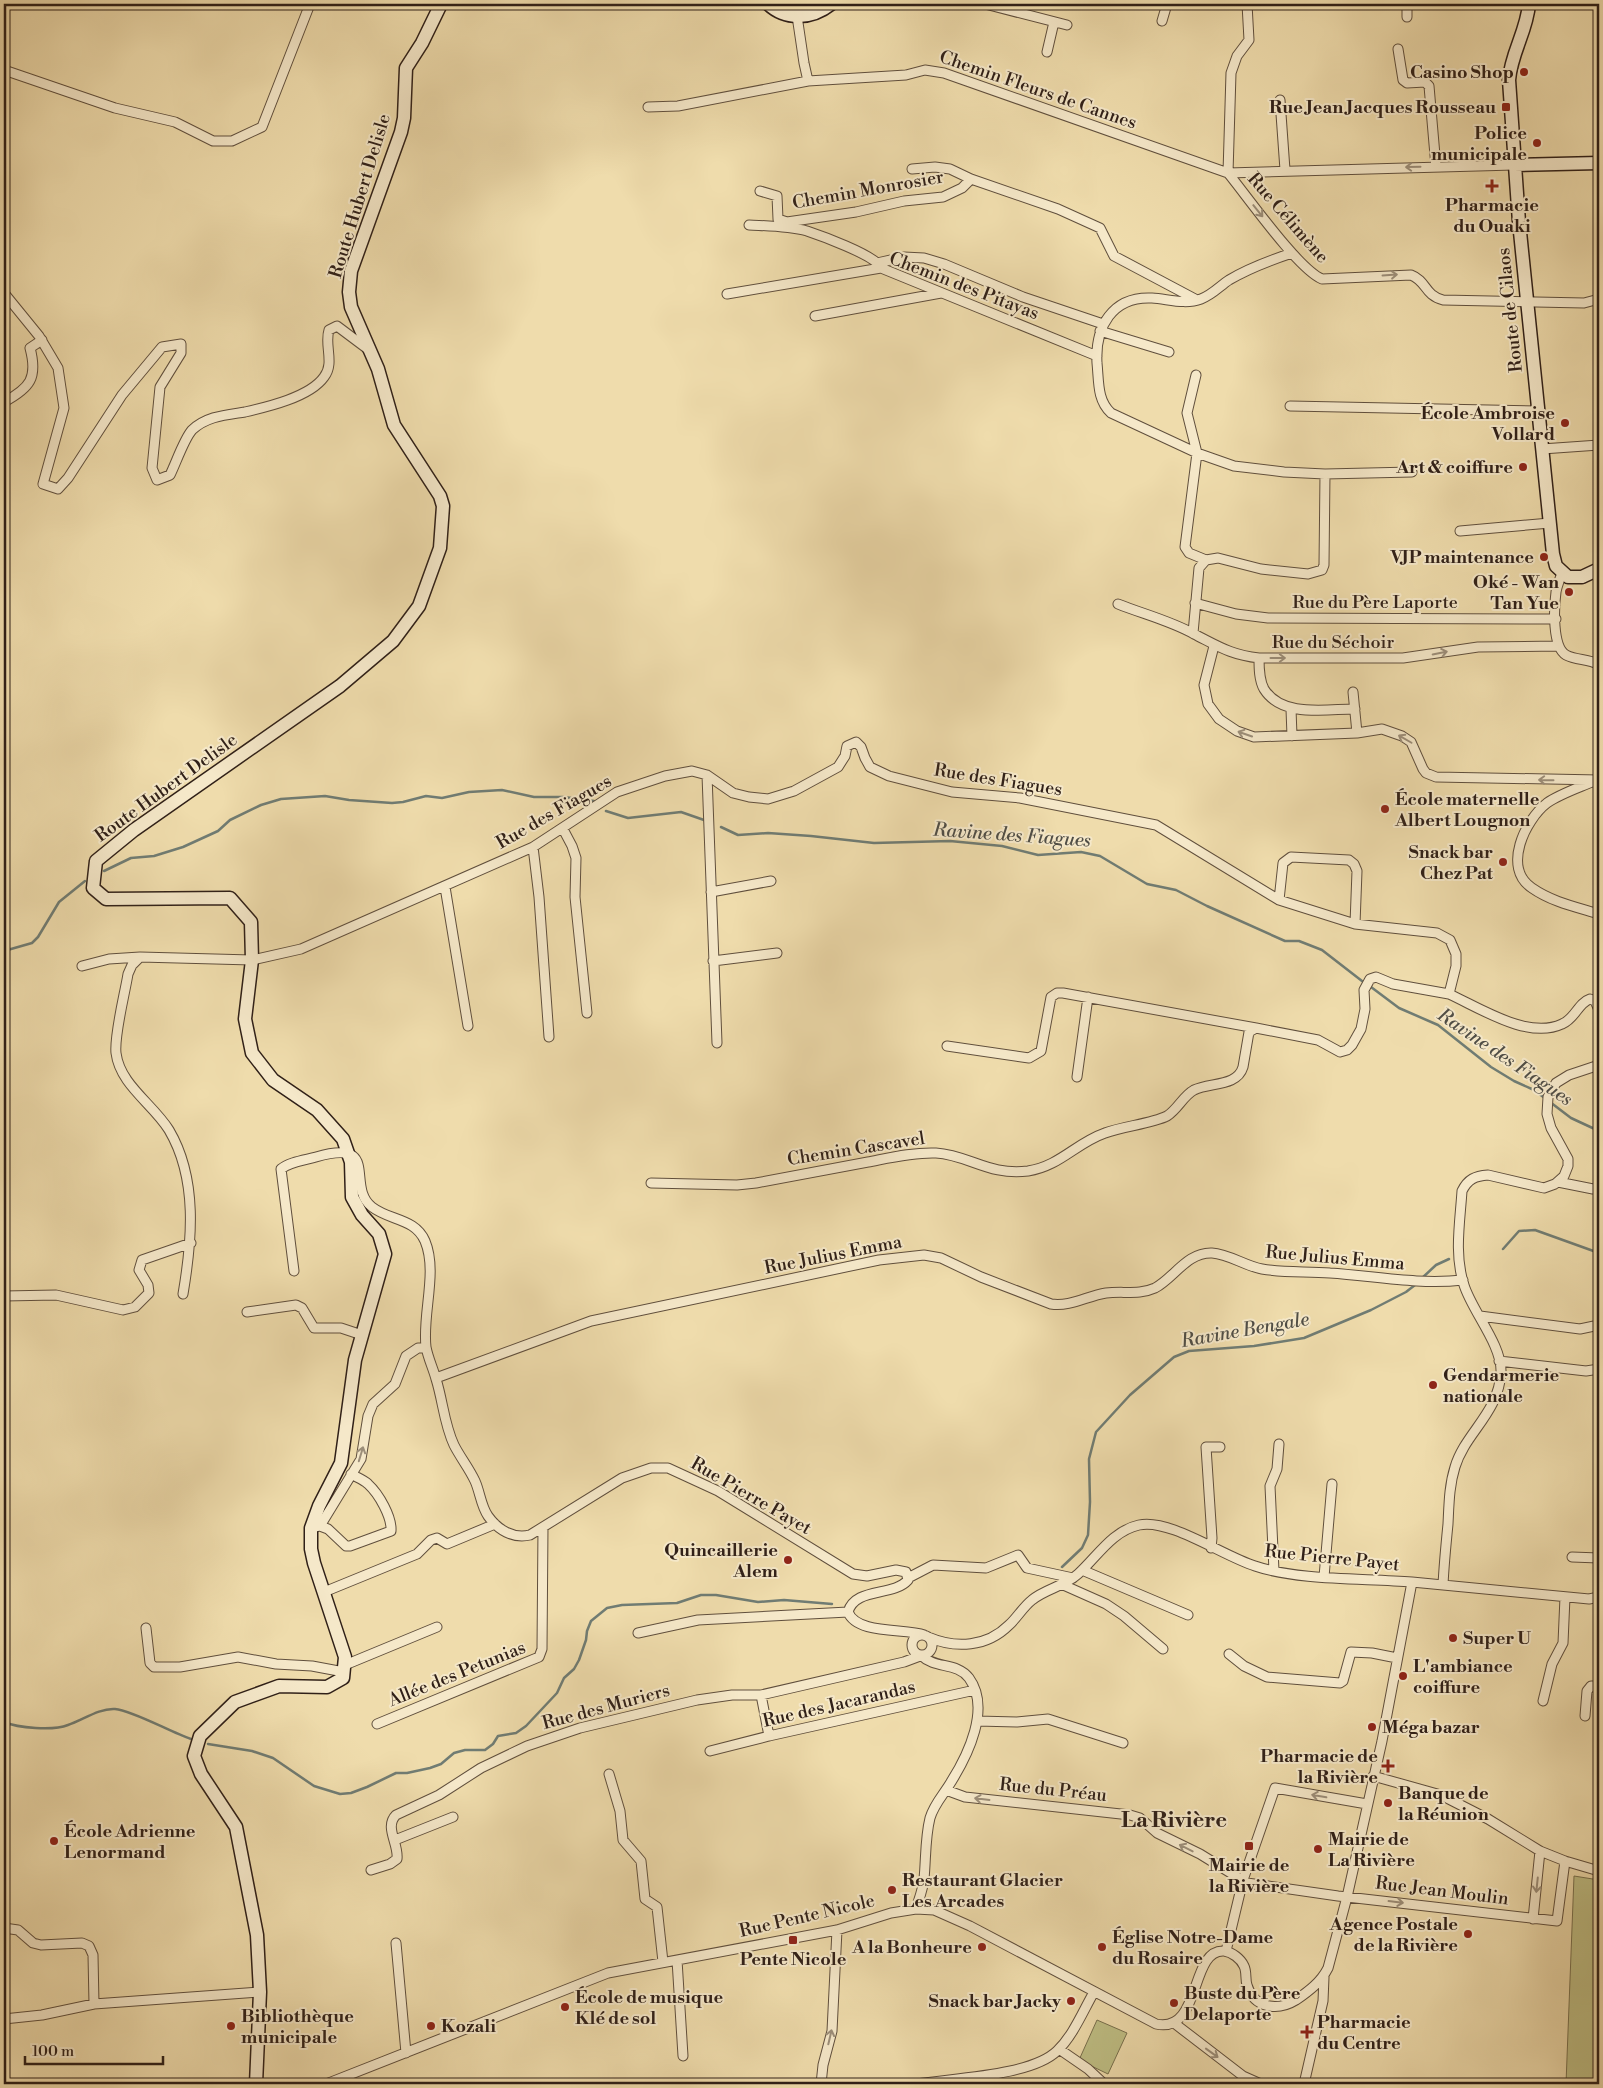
<svg xmlns="http://www.w3.org/2000/svg" width="1603" height="2088" font-family="'Libre Bodoni',serif">
  <rect width="100%" height="100%" fill="#efdcac"/>
  <filter id="stains"><feTurbulence type="fractalNoise" baseFrequency=".004" numOctaves="4"/><feColorMatrix values="0 0 0 0 .2 0 0 0 0 .09 0 0 0 0 .02 0 0 0 .5 -.17"/></filter>
  <radialGradient id="worn" r=".72"><stop offset=".6" stop-color="#630" stop-opacity="0"/><stop offset="1" stop-color="#630" stop-opacity=".3"/></radialGradient>
  <!-- green -->
  <path fill="#bfbf85" stroke="#78704e" d="M1574 1876 1599 1880V2084H1566Z
    M1097 2020 1127 2033 1108 2074 1079 2060Z"/>
  <g fill="none" stroke-linecap="round" stroke-linejoin="round">
    <!-- stream -->
    <path stroke="#707c73" stroke-width="2.5" d="M606 811 628 818 681 812 704 820
      M721 827 738 835 768 833 811 836 874 843 950 841 1002 846 1038 855 1081 852 1100 856 1147 884 1176 890 1207 906 1285 941H1299L1322 950 1362 981
      M104 871 131 858 154 856 183 847 218 831 230 820 261 805 281 799 325 796 349 800 392 803 403 802 426 796 442 798 469 792 502 790 534 797H564L594 801
      M4 951 32 943 38 937 59 902 85 881
      M1371 987 1399 1008 1438 1025 1491 1067 1514 1081 1534 1090 1546 1099
      M1550 1102 1571 1118 1599 1131
      M1503 1249 1519 1231 1535 1230 1599 1253
      M1421 1279 1436 1265 1449 1259
      M1062 1567 1082 1548 1088 1535 1090 1502 1089 1459 1096 1432 1130 1395 1174 1357 1189 1351 1254 1346 1304 1338 1371 1310 1406 1292 1415 1285
      M4 1722C18 1728 53 1731 68 1725 83 1720 99 1708 115 1709 134 1711 170 1732 191 1739
      M208 1744 252 1751 273 1758 314 1786 340 1794 351 1793 367 1787 396 1773H407L430 1768 441 1764 454 1753 465 1750H485L493 1744 498 1736 516 1733 526 1726 557 1693 564 1678 574 1669 579 1660 586 1640 587 1631 591 1621 607 1608 622 1605 677 1603 701 1595H716L758 1602 784 1600 832 1604"/>
    <defs>
      <path id="street" d="M985 4 1067 25
        M797 16 804 63 808 81 906 75 925 70 944 73 1228 173 1514 165
        M1407 17V4
        M1162 21 1167 4
        M1398 49 1403 80 1407 83 1425 82 1429 86 1436 167
        M1047 52 1054 22
        M4 70 115 108 175 122 213 141H232L262 127 310 4
        M1280 100 1285 170
        M648 107 678 106 808 81
        M912 169 935 167 950 169 971 179 1058 209 1100 228 1114 256 1197 300
        M1228 173C1247 196 1298 269 1322 279L1411 275C1427 281 1424 295 1443 300L1584 303 1599 299
        M1228 173 1231 73 1237 56 1249 40 1247 4
        M760 191 777 196 778 219 787 222 856 212 904 201 943 197 962 188 971 179
        M749 225C768 226 788 226 807 231 822 236 871 254 880 266
        M1292 253C1271 260 1249 268 1229 280 1220 286 1212 295 1201 299 1185 305 1168 299 1152 298 1112 296 1095 327 1097 363 1099 382 1097 400 1111 413L1197 453 1234 466 1284 472 1325 474 1412 472
        M877 263 904 257 924 258 944 264 1023 297 1103 324
        M4 293 39 336 58 368 64 408 43 484 58 489 68 478 122 395 162 347 181 344V353L160 387 152 468 157 480 170 475C176 463 184 439 192 430 207 416 226 415 245 412 267 407 310 397 324 377 335 363 324 345 329 330L337 326 369 350
        M727 294 881 268 1097 356
        M815 316 941 293
        M1100 331 1169 352
        M1196 375 1187 413 1197 453 1185 547 1189 553 1206 560
        M4 402C30 388 38 378 30 348L42 340
        M1290 406 1538 411
        M1542 449 1599 445
        M1460 531 1550 523
        M1562 573C1560 579 1557 586 1556 592 1554 607 1552 647 1566 655 1577 661 1589 658 1599 665
        M1195 603 1236 614 1268 618 1556 619
        M1118 604C1143 614 1171 621 1194 634 1218 646 1231 655 1259 658H1403L1478 647 1558 646
        M1193 633 1199 568 1206 560 1218 558 1261 569 1308 574 1322 570 1324 565 1325 474
        M1214 646 1204 685 1208 704 1219 719 1237 731 1254 737 1357 733 1382 729 1402 736 1411 742 1423 769 1426 773 1436 777 1599 780
        M1259 658C1259 668 1259 680 1264 689 1282 718 1326 709 1355 709
        M1353 692 1357 733
        M1291 709 1292 736
        M707 775 717 1043
        M1592 782C1578 788 1560 794 1547 803 1525 820 1502 868 1532 888 1552 902 1576 907 1599 914
        M563 829 572 846 576 858 575 897 587 1013
        M533 847 539 897 549 1037
        M445 887 468 1026
        M711 892 771 881
        M1279 900 1283 863 1291 857 1349 860 1354 864 1357 871 1355 924
        M140 957 132 965 128 974C125 993 114 1035 116 1053 120 1085 153 1104 169 1130 198 1179 192 1241 183 1294
        M713 961 777 953
        M82 966 109 959 140 957 252 960 301 949 533 847 617 792 665 776 692 771 707 775 733 793 749 797 768 799 794 791 838 767 845 756 847 746 856 742 861 747 865 758 870 767 889 776 952 792 1020 798 1156 825 1279 900 1355 924 1437 933 1450 940 1456 954V966L1449 994C1480 1008 1528 1040 1562 1024 1575 1019 1578 1003 1590 999L1595 1001 1599 1010
        M947 1046 1029 1058 1041 1051 1051 997 1057 993H1063L1256 1028
        M1077 1077 1088 997
        M1558 1182 1593 1189
        M651 1183 737 1185 756 1183C794 1176 831 1169 868 1162 889 1158 914 1152 936 1153 969 1155 989 1176 1028 1171 1060 1166 1076 1143 1105 1133 1123 1126 1151 1124 1167 1116 1178 1109 1183 1096 1194 1090 1210 1082 1237 1087 1243 1067L1249 1032 1256 1028 1318 1040 1340 1052 1347 1050 1352 1045 1361 1029 1365 1009 1364 990 1370 979 1376 977 1393 984 1449 994
        M294 1271 281 1169C289 1162 305 1160 316 1157 382 1138 345 1186 372 1207 390 1221 415 1218 425 1241 438 1272 422 1314 426 1347 428 1358 433 1368 436 1379 443 1401 444 1424 454 1445 460 1457 469 1468 475 1481 480 1492 481 1506 488 1516 498 1530 513 1539 530 1535L622 1478 651 1468H668L718 1491 853 1574 867 1576 896 1570 906 1572 908 1580C893 1597 855 1587 848 1612 857 1635 906 1628 924 1635
        M4 1296 56 1295 123 1310 135 1307 149 1293 148 1285 139 1270 142 1260 191 1243
        M247 1312 296 1305 302 1308 314 1328H341L362 1335
        M1480 1316 1580 1329 1599 1325
        M1499 1361 1586 1371 1599 1369
        M436 1378 591 1321 879 1260 924 1255 941 1258 981 1277 1051 1304C1070 1307 1087 1296 1106 1293 1122 1291 1140 1295 1155 1288 1174 1278 1187 1252 1212 1253 1229 1254 1245 1266 1262 1269 1285 1273 1308 1271 1330 1273 1375 1276 1418 1285 1463 1280
        M320 1526 361 1459 368 1416 373 1404 395 1384 406 1356 418 1348H426
        M316 1527 320 1526 328 1529 346 1546H350L391 1531C392 1517 379 1494 368 1484 364 1480 356 1477 351 1474
        M1211 1548 1212 1538 1206 1447H1220
        M1572 1557 1599 1558
        M1082 1570 1188 1615
        M1274 1571 1270 1486 1277 1469 1279 1444
        M1324 1577 1332 1484
        M908 1578 933 1565 986 1568 1018 1555 1027 1568 1073 1578
        M1061 1584 1106 1604 1124 1616 1163 1649
        M1443 1585C1444 1564 1446 1544 1448 1524 1449 1505 1449 1486 1455 1467 1465 1433 1499 1413 1501 1372 1502 1345 1472 1311 1464 1285 1454 1255 1460 1222 1462 1191 1468 1179 1475 1176 1488 1175L1544 1188 1555 1184 1564 1176 1568 1166V1159L1551 1128 1547 1114 1548 1097 1556 1083 1569 1075 1599 1065
        M324 1592 417 1554 431 1540 437 1538 447 1544 495 1524
        M146 1628 150 1663 154 1667H180L238 1657 276 1664 312 1666 344 1672
        M638 1633 698 1620 848 1612
        M912 1645a10 10 0 1 1 20 0a10 10 0 1 1-20 0Z
        M928 1637C956 1649 987 1647 1009 1625 1017 1618 1023 1607 1032 1600 1045 1589 1065 1586 1078 1574 1097 1557 1112 1531 1139 1525 1169 1518 1223 1556 1255 1566 1299 1581 1365 1578 1412 1582
        M1229 1654 1244 1666 1267 1677 1340 1683 1343 1681 1351 1652 1372 1653 1397 1658
        M345 1665 437 1627
        M761 1695 769 1736
        M1543 1701 1552 1664 1563 1643 1565 1597
        M1585 1716 1587 1691 1591 1686H1599
        M977 1721 1017 1722 1048 1719 1123 1743
        M377 1724 539 1657 542 1649 543 1527
        M710 1751 769 1736 975 1690
        M609 1774 620 1811 623 1840 641 1861 645 1899 657 1907 663 1962
        M1373 1776 1441 1795 1488 1819 1540 1851 1565 1861 1599 1871
        M946 1790 965 1797 1130 1815 1140 1818 1157 1833 1200 1854 1247 1883 1338 1896 1557 1921 1565 1861
        M395 1840 453 1817
        M371 1870 390 1864 397 1859C399 1844 384 1827 396 1815L439 1795 481 1768 527 1746 580 1728 697 1700 732 1695H761L904 1662 920 1656
        M916 1909C919 1899 923 1889 924 1879 926 1859 925 1838 930 1818 934 1804 944 1794 951 1782 968 1755 991 1708 969 1678 957 1662 935 1669 922 1656
        M1533 1919 1540 1851
        M4 1928 18 1930 33 1943 41 1945 82 1943 89 1946 93 1955 94 2004
        M396 1943 406 2053
        M1226 1951 1243 1880 1275 1788 1367 1804
        M677 1960 683 2056
        M4 2019 42 2015 94 2004 260 1992
        M1174 2023 1243 2076 1261 2084
        M1059 2049 1088 2069 1104 2084
        M326 2084 608 1973 837 1930 891 1913 916 1909 934 1910 970 1926 1156 2024C1202 2034 1189 1949 1224 1951 1232 1952 1241 1959 1244 1966 1247 1972 1245 1979 1247 1985 1254 2009 1278 2011 1296 2000 1309 1991 1321 1982 1328 1968L1347 1897 1382 1741 1412 1582 1589 1599 1599 1597
        M821 2084 823 2065 832 2031 837 1930
        M917 2084C954 2078 1031 2076 1057 2051 1073 2036 1083 2011 1094 1992
        M1304 2084 1323 2001 1324 1977"/>
      <path id="secondary" d="M768 4C786 21 812 19 831 4
        M1529 4C1527 31 1511 53 1509 80L1519 222 1553 554 1556 566 1568 577H1582L1599 569
        M1514 165 1599 163
        M256 2084 260 1992 257 1935 236 1827 201 1774 194 1756 200 1736 235 1702 279 1686 327 1687 343 1678 345 1657 314 1563 311 1549V1528L319 1506 341 1463 355 1360 385 1254 379 1234 362 1215 352 1197 351 1162 343 1139 317 1110 273 1080 252 1053 245 1019 252 960 251 922 230 898 106 899 93 888 96 861 134 830 340 686 393 641 419 606 440 548 443 506 440 496 394 425 378 369 351 307 349 292 351 271 401 132 404 118 406 68 422 43 441 4"/>
    </defs>
    <!-- street casing -->
    <use href="#street" stroke="#604f3d" stroke-width="11"/>
    <!-- secondary casing -->
    <use href="#secondary" stroke="#302018" stroke-width="15"/>
    <!-- street -->
    <use href="#street" stroke="#f5e8c9" stroke-width="9"/>
    <!-- secondary -->
    <use href="#secondary" stroke="#f5e8c9" stroke-width="12"/>
  </g>
  <!-- one-way arrows -->
  <defs><path id="oneway-shaft" d="M-6 0H5M1.5-3L5.5 0L1.5 3" fill="none" stroke-width="1.6" stroke-linecap="round" stroke-linejoin="round" transform="scale(1.25)"/></defs>
  <g stroke="#9c8e79">
    <use href="#oneway-shaft" transform="translate(1413 167) rotate(179)"/>
    <use href="#oneway-shaft" transform="translate(1258 211) rotate(51)"/>
    <use href="#oneway-shaft" transform="translate(1390 275) rotate(-4)"/>
    <use href="#oneway-shaft" transform="translate(1440 653) rotate(-11)"/>
    <use href="#oneway-shaft" transform="translate(1278 658)"/>
    <use href="#oneway-shaft" transform="translate(1245 734) rotate(-161)"/>
    <use href="#oneway-shaft" transform="translate(1405 739) rotate(-150)"/>
    <use href="#oneway-shaft" transform="translate(1546 780) rotate(-179)"/>
    <use href="#oneway-shaft" transform="translate(361 1454) rotate(-73)"/>
    <use href="#oneway-shaft" transform="translate(1319 1796) rotate(-170)"/>
    <use href="#oneway-shaft" transform="translate(982 1799) rotate(-173)"/>
    <use href="#oneway-shaft" transform="translate(1186 1848) rotate(-153)"/>
    <use href="#oneway-shaft" transform="translate(1537 1885) rotate(96)"/>
    <use href="#oneway-shaft" transform="translate(1396 1902) rotate(7)"/>
    <use href="#oneway-shaft" transform="translate(830 2037) rotate(-77)"/>
    <use href="#oneway-shaft" transform="translate(1212 2053) rotate(36)"/>
  </g>
  <!-- markers -->
  <g fill="#8f2418" stroke="#f5e8c9" stroke-width="2">
    <circle cx="1524" cy="72" r="5"/>
    <rect x="1501" y="102" width="10" height="10" rx="2.5"/>
    <circle cx="1537" cy="143" r="5"/>
    <path d="M1489.5 178.5h5v5h5v5h-5v5h-5v-5h-5v-5h5z"/>
    <circle cx="1565" cy="423" r="5"/>
    <circle cx="1523" cy="467" r="5"/>
    <circle cx="1544" cy="557" r="5"/>
    <circle cx="1569" cy="592" r="5"/>
    <circle cx="1385" cy="809" r="5"/>
    <circle cx="1503" cy="862" r="5"/>
    <circle cx="1433" cy="1385" r="5"/>
    <circle cx="788" cy="1560" r="5"/>
    <circle cx="1453" cy="1638" r="5"/>
    <circle cx="1403" cy="1676" r="5"/>
    <circle cx="1372" cy="1727" r="5"/>
    <path d="M1385.5 1758.5h5v5h5v5h-5v5h-5v-5h-5v-5h5z"/>
    <circle cx="1388" cy="1803" r="5"/>
    <circle cx="54" cy="1841" r="5"/>
    <rect x="1244" y="1841" width="10" height="10" rx="2.5"/>
    <circle cx="1318" cy="1849" r="5"/>
    <circle cx="892" cy="1890" r="5"/>
    <circle cx="1468" cy="1934" r="5"/>
    <rect x="788" y="1935" width="10" height="10" rx="2.5"/>
    <circle cx="982" cy="1947" r="5"/>
    <circle cx="1102" cy="1947" r="5"/>
    <circle cx="1071" cy="2001" r="5"/>
    <circle cx="1174" cy="2003" r="5"/>
    <circle cx="565" cy="2007" r="5"/>
    <circle cx="231" cy="2026" r="5"/>
    <circle cx="431" cy="2026" r="5"/>
    <path d="M1304.5 2024.5h5v5h5v5h-5v5h-5v-5h-5v-5h5z"/>
  </g>
  <g text-anchor="middle" dominant-baseline="central" stroke-width="4" stroke-linejoin="round" paint-order="stroke">
    <!-- poi labels -->
    <g font-size="18" font-weight="bold" fill="#302018" stroke="#f5e8c9" text-anchor="start">
      <text x="1514" y="72" text-anchor="end">Casino Shop</text>
      <text x="1496" y="107" text-anchor="end">Rue Jean Jacques Rousseau</text>
      <text x="1527" y="133" text-anchor="end">Police<tspan x="1527" dy="21">municipale</tspan></text>
      <text x="1492" y="205" text-anchor="middle">Pharmacie<tspan x="1492" dy="21">du Ouaki</tspan></text>
      <text x="1555" y="413" text-anchor="end">École Ambroise<tspan x="1555" dy="21">Vollard</tspan></text>
      <text x="1513" y="467" text-anchor="end">Art &amp; coiffure</text>
      <text x="1534" y="557" text-anchor="end">VJP maintenance</text>
      <text x="1559" y="582" text-anchor="end">Oké - Wan<tspan x="1559" dy="21">Tan Yue</tspan></text>
      <text x="1395" y="799">École maternelle<tspan x="1395" dy="21">Albert Lougnon</tspan></text>
      <text x="1493" y="852" text-anchor="end">Snack bar<tspan x="1493" dy="21">Chez Pat</tspan></text>
      <text x="1443" y="1375">Gendarmerie<tspan x="1443" dy="21">nationale</tspan></text>
      <text x="778" y="1550" text-anchor="end">Quincaillerie<tspan x="778" dy="21">Alem</tspan></text>
      <text x="1463" y="1638">Super U</text>
      <text x="1413" y="1666">L'ambiance<tspan x="1413" dy="21">coiffure</tspan></text>
      <text x="1382" y="1727">Méga bazar</text>
      <text x="1378" y="1756" text-anchor="end">Pharmacie de<tspan x="1378" dy="21">la Rivière</tspan></text>
      <text x="1398" y="1793">Banque de<tspan x="1398" dy="21">la Réunion</tspan></text>
      <text x="64" y="1831">École Adrienne<tspan x="64" dy="21">Lenormand</tspan></text>
      <text x="1328" y="1839">Mairie de<tspan x="1328" dy="21">La Rivière</tspan></text>
      <text x="1249" y="1865" text-anchor="middle">Mairie de<tspan x="1249" dy="21">la Rivière</tspan></text>
      <text x="902" y="1880">Restaurant Glacier<tspan x="902" dy="21">Les Arcades</tspan></text>
      <text x="1458" y="1924" text-anchor="end">Agence Postale<tspan x="1458" dy="21">de la Rivière</tspan></text>
      <text x="1112" y="1937">Église Notre-Dame<tspan x="1112" dy="21">du Rosaire</tspan></text>
      <text x="972" y="1947" text-anchor="end">A la Bonheure</text>
      <text x="793" y="1959" text-anchor="middle">Pente Nicole</text>
      <text x="1184" y="1993">Buste du Père<tspan x="1184" dy="21">Delaporte</tspan></text>
      <text x="575" y="1997">École de musique<tspan x="575" dy="21">Klé de sol</tspan></text>
      <text x="1061" y="2001" text-anchor="end">Snack bar Jacky</text>
      <text x="241" y="2016">Bibliothèque<tspan x="241" dy="21">municipale</tspan></text>
      <text x="1317" y="2022">Pharmacie<tspan x="1317" dy="21">du Centre</tspan></text>
      <text x="441" y="2026">Kozali</text>
    </g>
    <!-- street labels -->
    <g font-size="18" fill="#302018" stroke="#f5e8c9">
      <text transform="translate(1038 90) rotate(19)">Chemin Fleurs de Cannes</text>
      <text transform="translate(868 190) rotate(-10)">Chemin Monrosier</text>
      <text transform="translate(360 196) rotate(-73)">Route Hubert Delisle</text>
      <text transform="translate(1288 218) rotate(49)">Rue Célimène</text>
      <text transform="translate(964 286) rotate(21)">Chemin des Pitayas</text>
      <text transform="translate(1510 310) rotate(-96)">Route de Cilaos</text>
      <text x="1375" y="602">Rue du Père Laporte</text>
      <text x="1333" y="642">Rue du Séchoir</text>
      <text transform="translate(998 780) rotate(9)">Rue des Fiagues</text>
      <text transform="translate(166 788) rotate(-36)">Route Hubert Delisle</text>
      <text transform="translate(554 812) rotate(-30)">Rue des Fiagues</text>
      <text transform="translate(856 1149) rotate(-9)">Chemin Cascavel</text>
      <text transform="translate(833 1255) rotate(-11)">Rue Julius Emma</text>
      <text transform="translate(1335 1258) rotate(5)">Rue Julius Emma</text>
      <text transform="translate(751 1496) rotate(30)">Rue Pierre Payet</text>
      <text transform="translate(1332 1558) rotate(6)">Rue Pierre Payet</text>
      <text transform="translate(457 1674) rotate(-22)">Allée des Petunias</text>
      <text transform="translate(839 1704) rotate(-13)">Rue des Jacarandas</text>
      <text transform="translate(606 1707) rotate(-15)">Rue des Muriers</text>
      <text transform="translate(1053 1790) rotate(6)">Rue du Préau</text>
      <text transform="translate(1442 1891) rotate(7)">Rue Jean Moulin</text>
      <text transform="translate(807 1916) rotate(-13)">Rue Pente Nicole</text>
    </g>
    <!-- water labels -->
    <g font-size="19" font-style="italic" fill="#504e46" stroke="#f5e8c9">
      <text transform="translate(1012 835) rotate(4)">Ravine des Fiagues</text>
      <text transform="translate(1505 1057) rotate(34)">Ravine des Fiagues</text>
      <text transform="translate(1245 1330) rotate(-10)">Ravine Bengale</text>
    </g>
    <!-- district labels -->
    <g font-size="22" font-weight="bold" fill="#302018" stroke="#f5e8c9">
      <text x="1174" y="1820">La Rivière</text>
    </g>
  </g>
  <!-- margin -->
  <rect width="1603" height="2088" fill="none" stroke="#efdcac" stroke-width="20"/>
  <rect x="5" y="5" width="1593" height="2078" fill="none" stroke="#302018" stroke-width="2.5"/>
  <rect x="10" y="10" width="1583" height="2068" fill="none" stroke="#302018"/>
  <!-- scale -->
  <path d="M25 2056v8h138v-8" fill="none" stroke="#302018" stroke-width="2.5"/>
  <text x="32" y="2056" font-size="15" fill="#302018" stroke="#f5e8c9" stroke-width="4" paint-order="stroke">100 m</text>
  <rect width="100%" height="100%" filter="url(#stains)"/>
  <rect width="100%" height="100%" fill="url(#worn)"/>
</svg>
